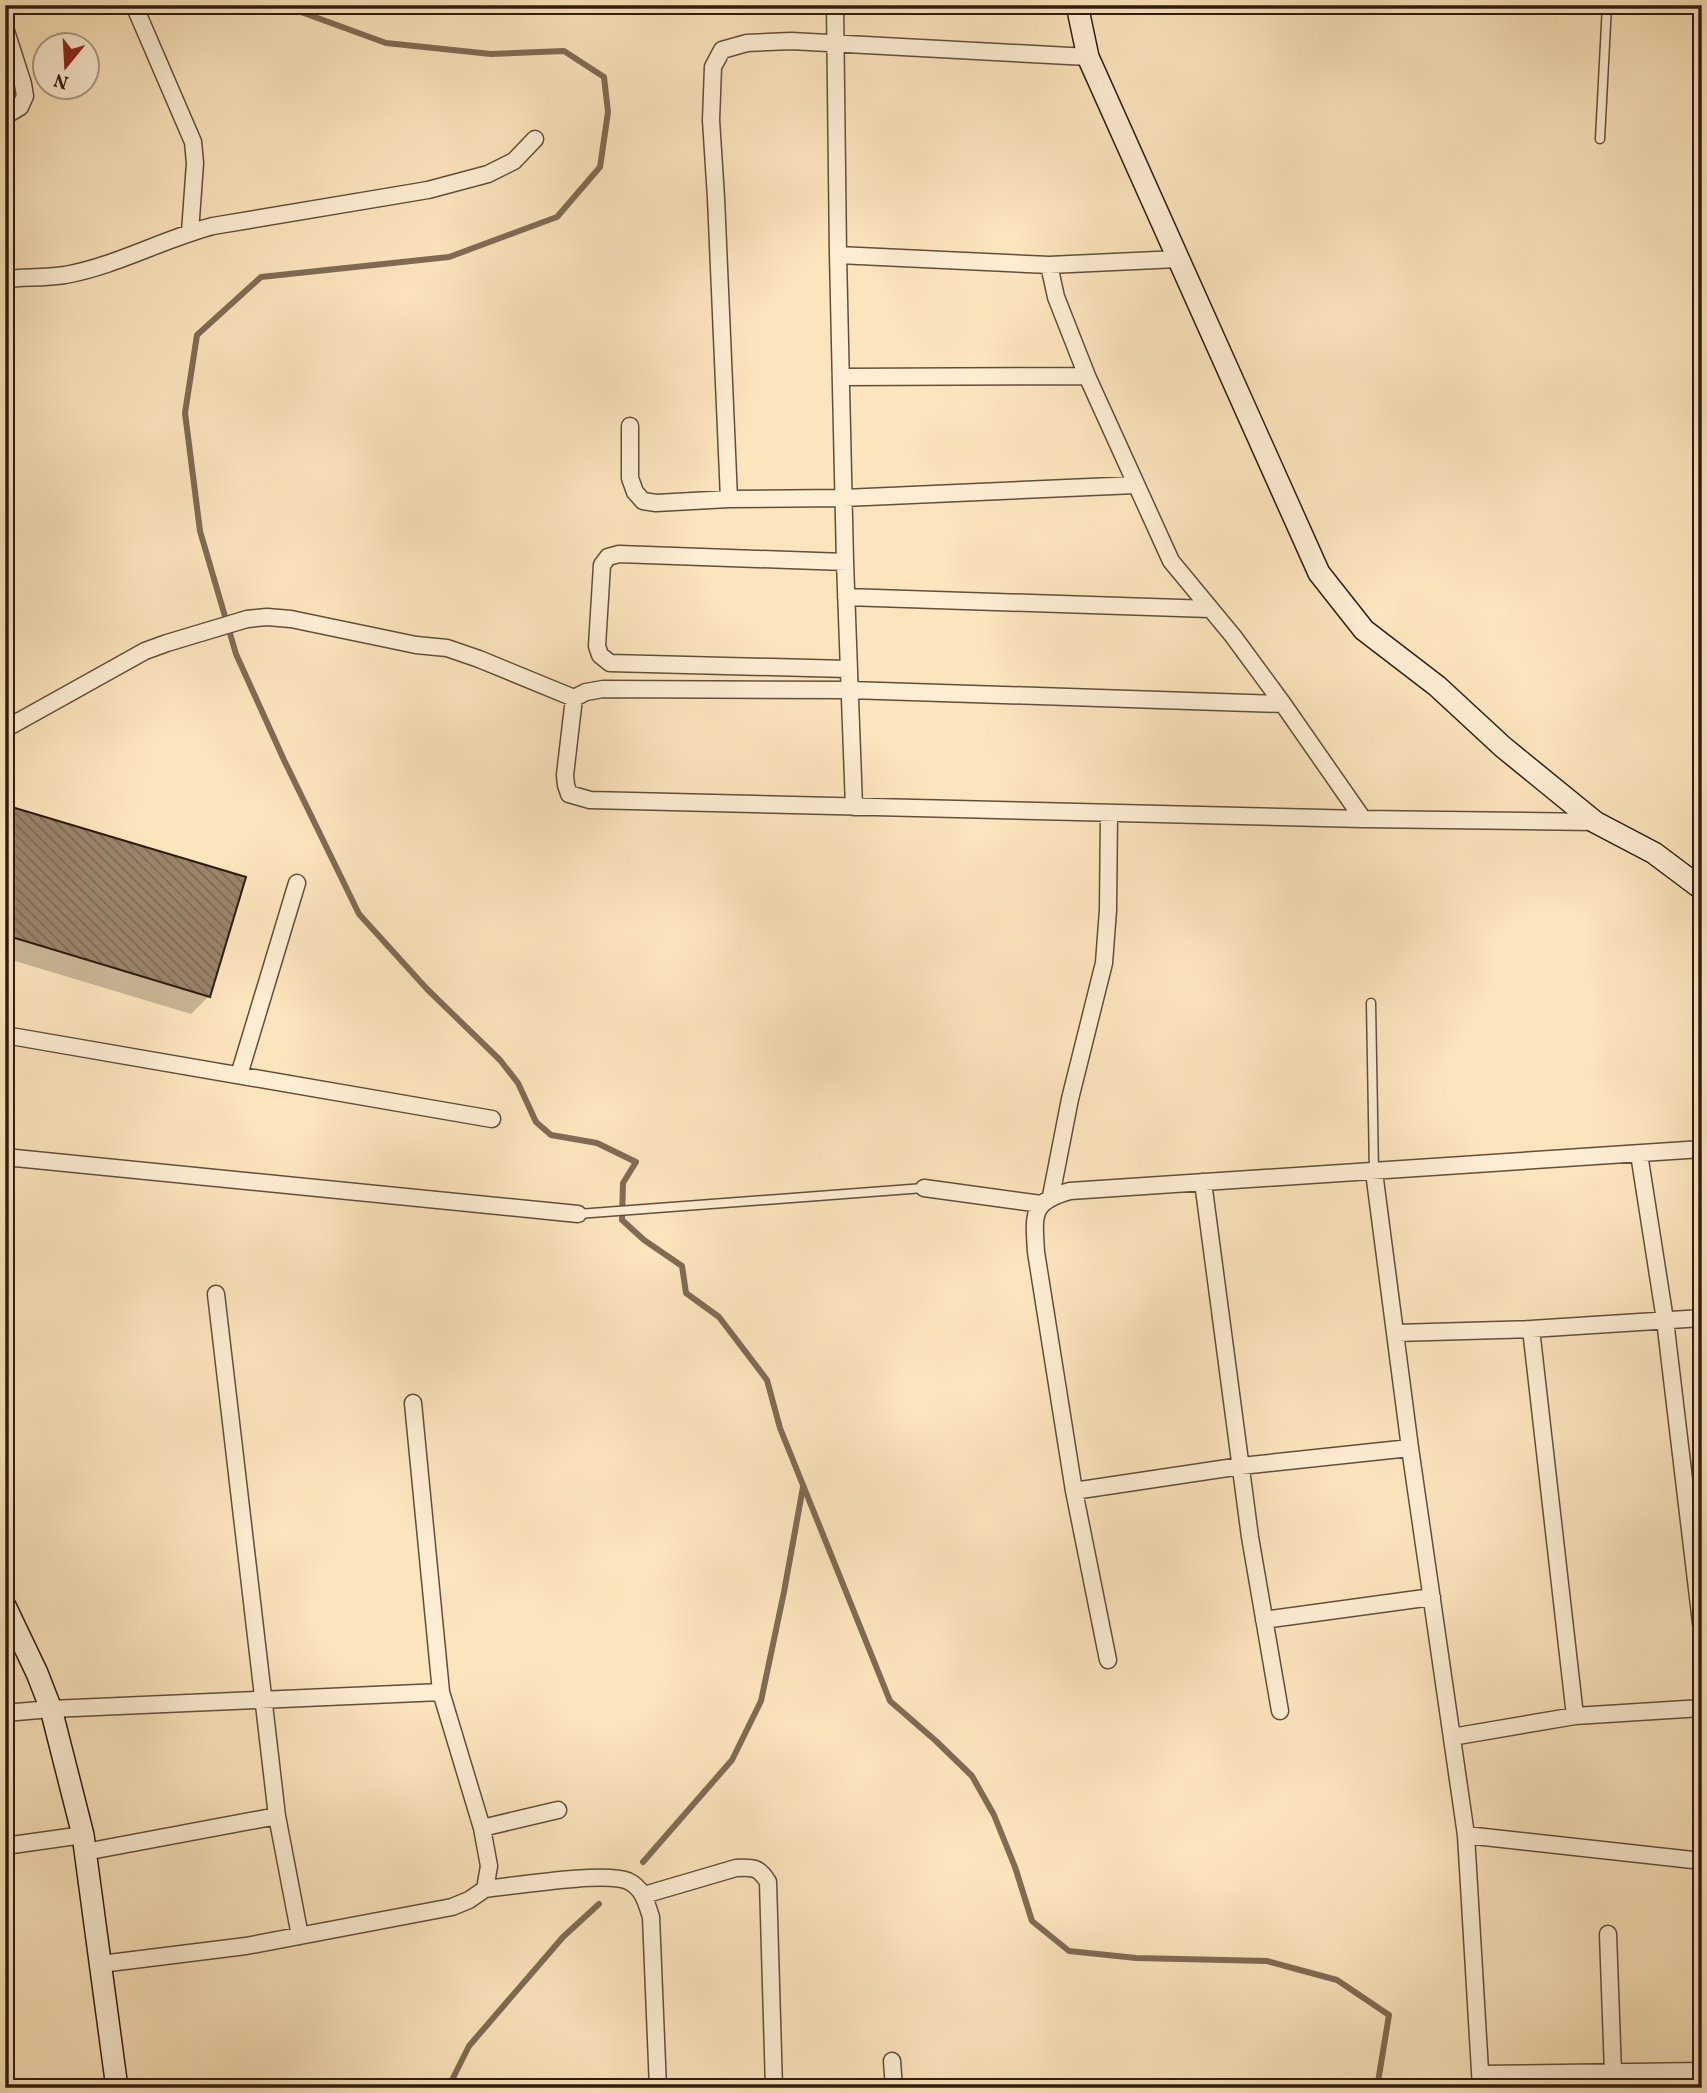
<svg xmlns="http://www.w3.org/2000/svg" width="1707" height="2093" font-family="Vollkorn,serif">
  <defs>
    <pattern id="building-back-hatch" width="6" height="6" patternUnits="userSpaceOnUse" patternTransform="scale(1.75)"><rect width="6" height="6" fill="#9a846a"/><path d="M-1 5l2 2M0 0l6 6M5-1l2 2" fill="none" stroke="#7e6b56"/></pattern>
  </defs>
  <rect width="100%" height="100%" fill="#fce4bc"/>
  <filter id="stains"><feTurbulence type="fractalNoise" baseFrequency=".00286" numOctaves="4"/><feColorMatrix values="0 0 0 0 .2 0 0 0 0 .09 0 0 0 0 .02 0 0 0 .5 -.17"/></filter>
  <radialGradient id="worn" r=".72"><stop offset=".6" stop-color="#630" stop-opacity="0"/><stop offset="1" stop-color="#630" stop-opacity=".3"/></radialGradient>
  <!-- shadow -->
  <path fill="#0003" d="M5 806 209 996 191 1014 5 958Z"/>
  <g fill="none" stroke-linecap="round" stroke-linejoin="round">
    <!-- stream -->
    <path stroke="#806b55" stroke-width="6" d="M286 5 290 8 386 43 491 54 564 51 604 77 608 112 600 167 557 217 449 257 261 277 197 335 185 413 200 531 236 654 284 760 359 914 427 989 500 1060 518 1083 536 1122 551 1135 597 1143 636 1162 623 1183 622 1220 644 1240 682 1266 686 1293 719 1317 767 1380 780 1428 890 1701 936 1741 972 1776 994 1815 1015 1867 1032 1921 1069 1951 1136 1958 1267 1961 1337 1980 1389 2015 1377 2088
      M643 1862 732 1760 761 1701 784 1592 803 1487
      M448 2088 469 2046 563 1937 599 1904"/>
  </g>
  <!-- building -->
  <path fill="url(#building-back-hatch)" stroke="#2f1c12" stroke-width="2" d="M5 805 246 877 210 997 5 935Z"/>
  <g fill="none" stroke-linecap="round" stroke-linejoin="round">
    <defs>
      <path id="lane" d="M1600 139 1607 5
        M1371 1003 1374 1172
        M578 1214 924 1188"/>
      <path id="street" d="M134 5 193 142 195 163 190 232
        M835 5 838 255 845 562 854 807
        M5 28 23 84 25 96 20 107 5 116
        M838 255 1049 265 1178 259
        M1049 265 1056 297 1087 376 1171 561 1233 636 1283 704 1363 819
        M5 279C25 277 45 278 65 275 116 266 163 239 213 226L428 190 488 174 514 161 535 139
        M841 377 1087 376
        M630 426V478L635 492 643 501 656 503 729 499 844 498 1135 485
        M729 499 716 198 711 120 713 67 722 50 747 43 791 41 1088 57
        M845 562 619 554 608 557 602 565 597 646 600 655 610 663 848 669
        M846 597 1210 609
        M1283 704 850 690 603 689 586 692 574 698 565 775 566 785 569 794 590 800 1363 819 1595 822
        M5 729 145 651 167 643 247 619 267 617 291 619 416 645 447 648 479 659 574 698
        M5 1035 492 1119
        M239 1075 297 883
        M1639 1154 1665 1320 1702 1631
        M5 1157 578 1214
        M1374 1172 1410 1448 1466 1835 1481 2088
        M1203 1182 1250 1537 1280 1711
        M924 1188 1041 1204
        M1051 1196 1070 1099 1104 963 1108 910 1109 813
        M216 1294 277 1816 300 1936
        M1531 1329 1575 1716
        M1396 1333 1531 1329 1702 1318
        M1074 1491 1241 1466 1410 1448
        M1264 1620 1432 1597
        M1108 1660 1074 1491 1036 1252C1034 1215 1030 1202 1070 1191L1702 1149
        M5 1713 51 1709 441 1692
        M1452 1737 1575 1716 1702 1708
        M482 1828 558 1810
        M1466 1835 1702 1861
        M5 1846 83 1835
        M85 1852 277 1816
        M485 1889C514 1886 605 1871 628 1881 643 1888 646 1902 651 1917L658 2088
        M644 1895 736 1868C753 1867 759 1867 768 1882L774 2088
        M1608 1934 1613 2072
        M101 1964 246 1946 452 1907 469 1900 485 1889 489 1866 482 1828 441 1692 413 1403
        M892 2061 894 2088
        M1480 2074 1702 2071"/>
      <path id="secondary" d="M1077 5 1088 57 1319 573 1364 630 1437 686 1503 747 1595 822 1654 853 1702 889
        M5 1606 37 1673 51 1709 83 1835 117 2088"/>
    </defs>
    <!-- lane casing -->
    <use href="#lane" stroke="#624e3c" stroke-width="11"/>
    <!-- street casing -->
    <use href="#street" stroke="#624e3c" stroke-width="19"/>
    <!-- secondary casing -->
    <use href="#secondary" stroke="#2f1c12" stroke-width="24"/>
    <!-- lane -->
    <use href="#lane" stroke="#fdedd3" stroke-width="8"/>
    <!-- street -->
    <use href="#street" stroke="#fdedd3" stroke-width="16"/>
    <!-- secondary -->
    <use href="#secondary" stroke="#fdedd3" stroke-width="21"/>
  </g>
  <!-- margin -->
  <rect width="1707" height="2093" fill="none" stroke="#fce4bc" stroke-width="28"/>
  <rect x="7" y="7" width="1693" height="2079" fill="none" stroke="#2f1c12" stroke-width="3.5"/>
  <rect x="14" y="14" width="1679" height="2065" fill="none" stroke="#2f1c12" stroke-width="2"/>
  <!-- north arrow -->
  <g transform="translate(66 66) rotate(198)"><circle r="33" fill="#fdedd3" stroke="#ab9986" stroke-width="2"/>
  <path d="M0-5L12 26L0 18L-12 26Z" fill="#8f2418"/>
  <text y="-10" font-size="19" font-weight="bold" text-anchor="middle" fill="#2f1c12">N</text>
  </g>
  <rect width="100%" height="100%" filter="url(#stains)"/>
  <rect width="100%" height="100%" fill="url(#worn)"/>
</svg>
